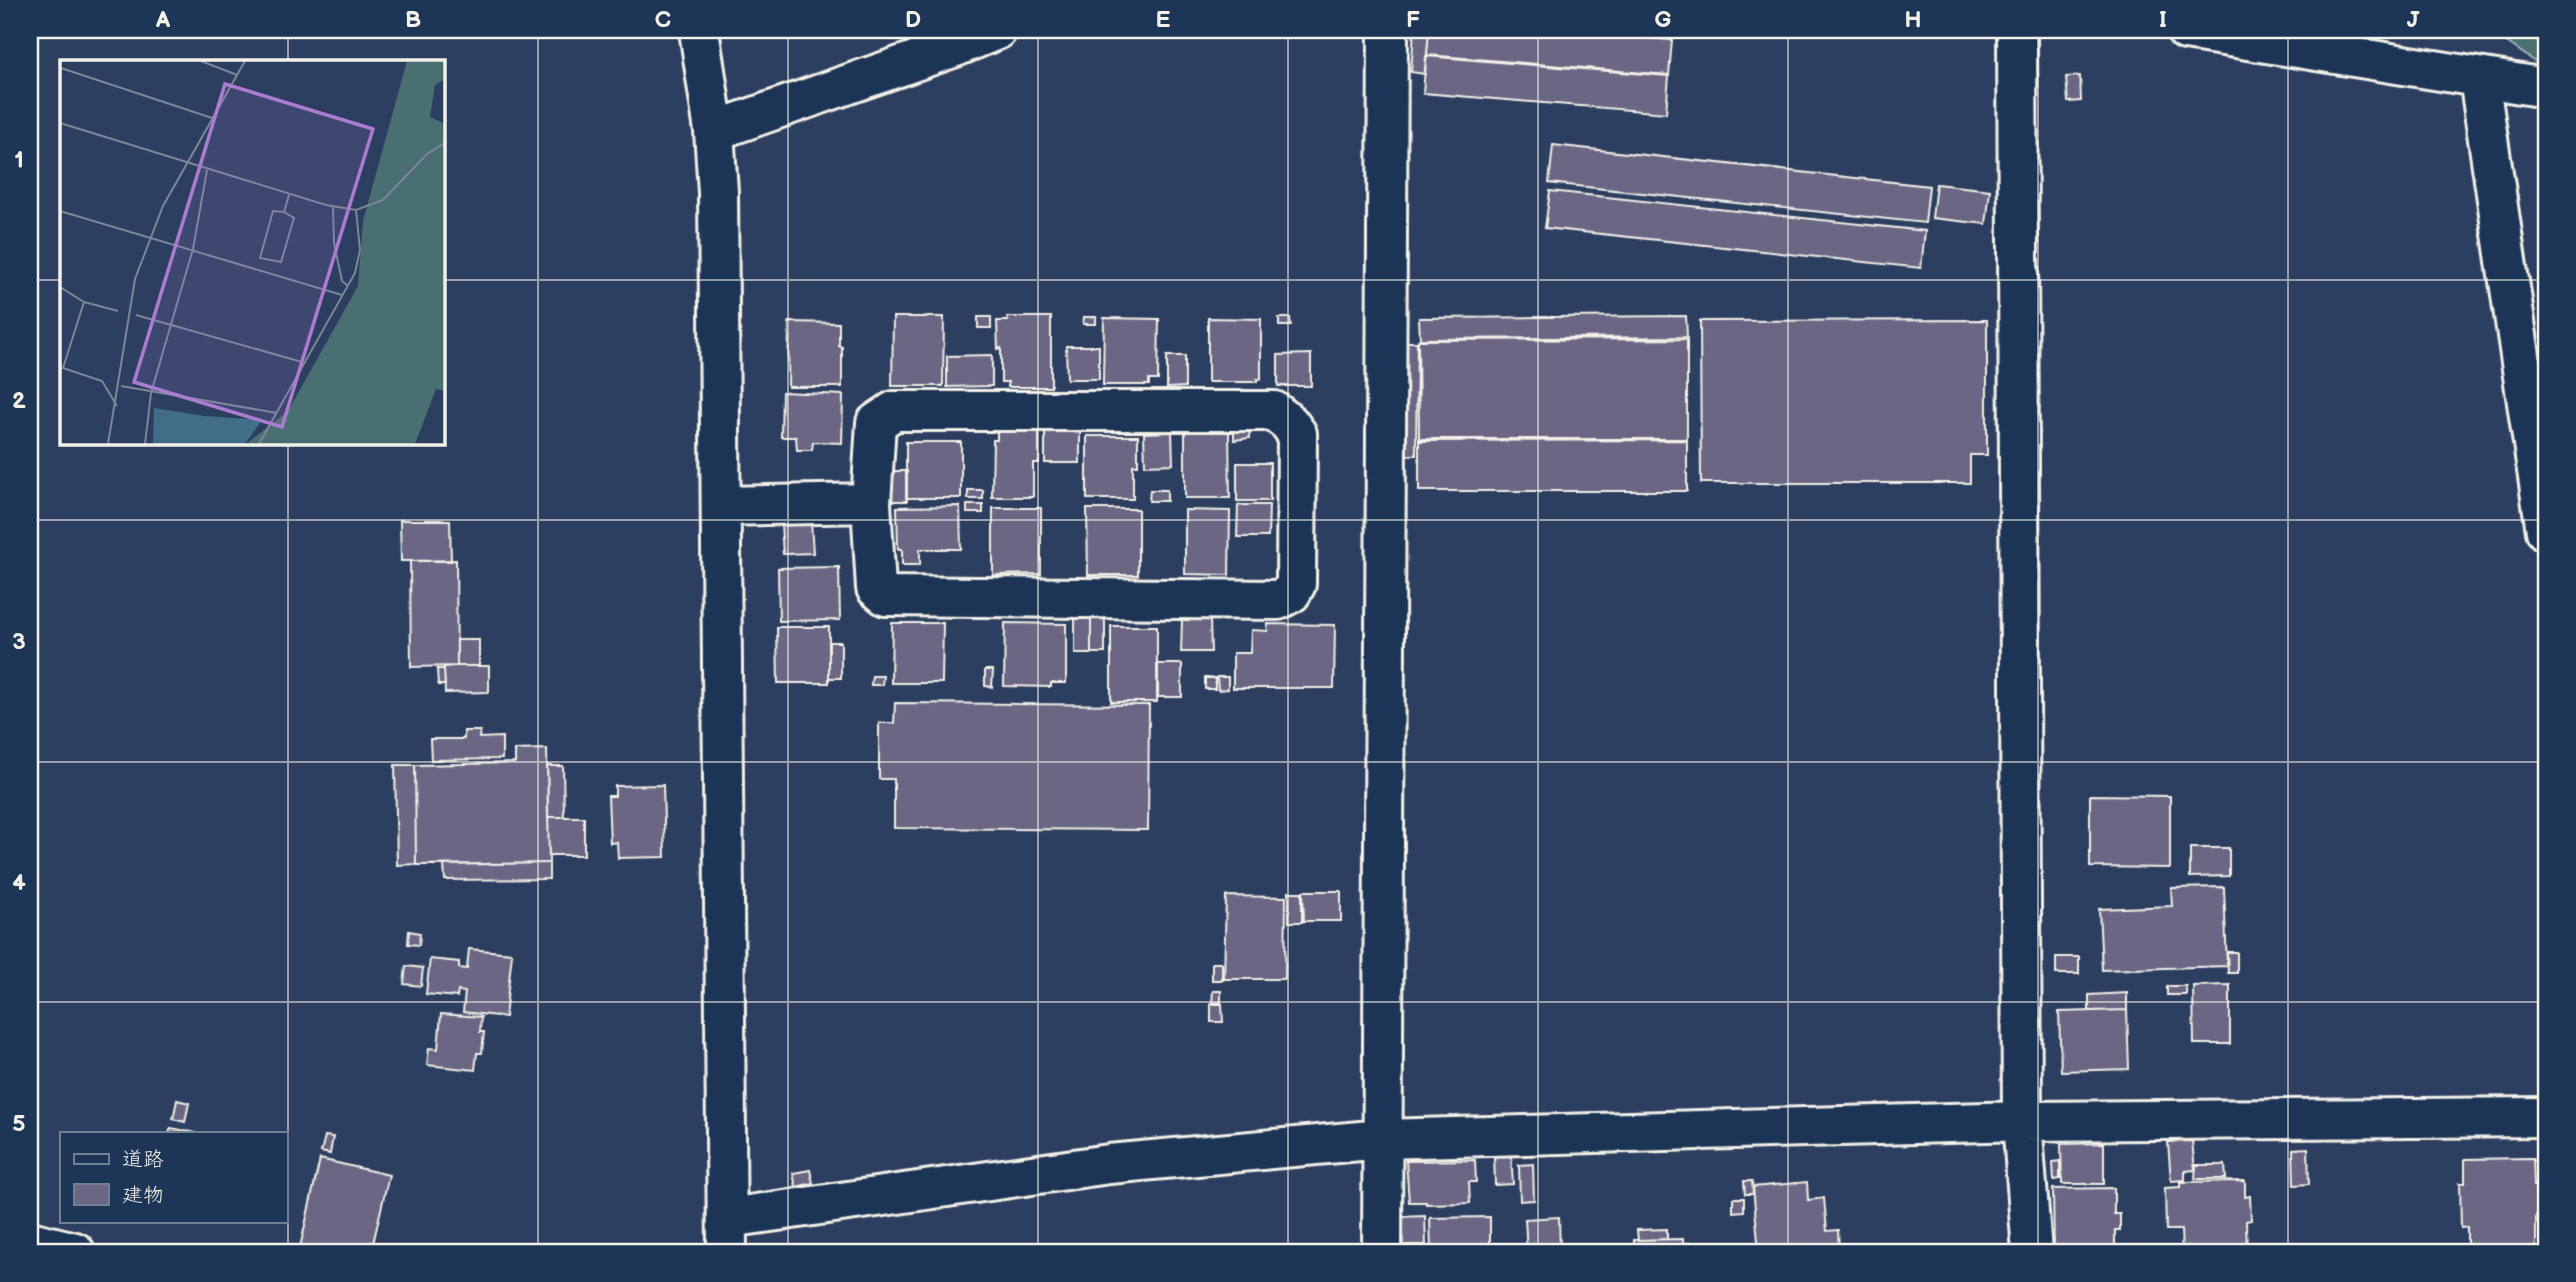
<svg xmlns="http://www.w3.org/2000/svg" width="2576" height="1282" font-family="'Balsamiq Sans','Klee One',sans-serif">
  <rect width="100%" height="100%" fill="#2c3f60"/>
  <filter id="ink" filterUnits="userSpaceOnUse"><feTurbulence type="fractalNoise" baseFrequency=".0143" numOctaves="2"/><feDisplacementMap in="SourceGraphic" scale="14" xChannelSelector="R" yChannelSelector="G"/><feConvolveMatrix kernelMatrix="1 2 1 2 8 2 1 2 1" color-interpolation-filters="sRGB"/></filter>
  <g filter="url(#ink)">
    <!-- green -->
    <path fill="#4a6f72" stroke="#9fb0ad" stroke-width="2" d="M2489 30H2546V69Z"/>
    <!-- building -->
    <path fill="#6a6684" stroke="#f4f1e8" stroke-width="2" d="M1414 30H1429L1425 74 1411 72Z
      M1429 30H1548L1672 40 1669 75 1427 55Z
      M1426 56 1669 76 1666 113 1423 93Z
      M2080 76 2081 101 2068 102 2066 77Z
      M1553 145 1929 186 1925 223 1549 183Z
      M1936 184 1990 190 1986 224 1932 218Z
      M1550 191 1925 231 1921 268 1545 228Z
      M1686 316 1687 337 1420 339 1419 318Z
      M893 317H944L943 386H892Z
      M978 317H991V328H978Z
      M1007 317H1051V387H1008V382H1001V348L998 349 997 321H1008Z
      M1084 317H1096V324H1083Z
      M1104 318 1159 319 1158 380H1149V385H1103Z
      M1208 318 1261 319V379H1257V382H1208Z
      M1279 318H1290L1291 326H1279Z
      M1987 320V455H1970V483H1701L1700 321Z
      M789 322 839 323V346L842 347V387H788Z
      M1687 339V439H1419L1418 340Z
      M1396 342H1417L1416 455H1395Z
      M1066 346H1099V379H1067Z
      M1311 354V386H1278V355Z
      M992 355V386L947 387V356Z
      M1167 356H1185V387L1167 388Z
      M782 392 843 395 842 443 813 442 812 450H797L796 437H781Z
      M1234 429H1249L1250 438 1234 440Z
      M997 430H1039V463H1033V497H992L993 440H997Z
      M1045 430H1080V463H1045Z
      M1185 431H1229L1230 498H1185Z
      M1172 432 1173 464 1145 465 1144 433Z
      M1087 436H1138V465H1133V499H1087Z
      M1687 440V491H1419V441Z
      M906 442H961V498H906Z
      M1237 463H1270V501H1237Z
      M891 471H907V501H891Z
      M968 490H983V499H968Z
      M1150 490H1167V501H1149Z
      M967 505H983V513H967Z
      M1238 505H1269L1268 537H1237Z
      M960 506 961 549H920V565H902V549H898L897 507Z
      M993 508H1041V574L993 575Z
      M1087 509H1138V575H1088Z
      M1185 510 1230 511 1229 575 1185 574Z
      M400 520H450L451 561H401Z
      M811 522 813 553 783 554 781 524Z
      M456 560 457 666 411 667 410 561Z
      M839 567 840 620 779 621 778 568Z
      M1075 618H1091V654H1075Z
      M1091 618H1105V653H1091Z
      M1182 619H1210L1211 652H1181Z
      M892 623H943L942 683H891Z
      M1005 623 1066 624V683H1051V687L1004 686Z
      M1267 624 1335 625 1334 688H1233V653H1250L1251 630 1268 631Z
      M1111 626H1157V702H1111Z
      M777 627H829V683H778Z
      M457 640H479V666H457Z
      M829 642H841V678H829Z
      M1158 664H1182V697H1158Z
      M457 666H489V692L445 693 444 667Z
      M437 669H444L445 685H438Z
      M985 670H993L992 687 985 686Z
      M872 676H883L882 685H871Z
      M1217 677H1228V689L1218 690Z
      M1205 678H1215V689H1205Z
      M895 703 1149 705 1148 830 894 828V779H879V723H894Z
      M464 731H480L479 738 502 737V759L431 760 430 739H464Z
      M547 749 549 863 416 865 415 765 515 763V750Z
      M395 765H415L416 864 397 865Z
      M547 766H563L564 817H548Z
      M663 785 665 857 618 858 617 842 610 843 608 796H615V786Z
      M2090 795 2170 796V868L2090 867Z
      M548 817H584V855H549Z
      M2190 848H2229V876L2190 877Z
      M549 863V879L445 880 444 865Z
      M2224 887 2227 966 2102 970 2099 909 2172 906 2171 888Z
      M1303 891H1341V921H1304Z
      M1289 892H1302V922H1289Z
      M1226 896 1286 897 1285 979H1224Z
      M409 931 420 933 419 945 408 944Z
      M469 949 512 953 505 1017 463 1012 465 992 458 991 457 997 426 994 430 959 459 962V968L467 969Z
      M2227 952H2237V973H2228Z
      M2056 957H2079V974H2056Z
      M1212 963H1222V980H1212Z
      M406 966 423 968 421 986 404 984Z
      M2230 985V1044H2194L2193 986Z
      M2167 986H2186V995H2167Z
      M1213 991H1221V1002L1212 1003Z
      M2127 993V1010L2089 1011V995Z
      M1211 1004H1222L1223 1022H1211Z
      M30 1007H33L31 1045H30Z
      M2127 1010 2129 1069 2061 1071 2059 1012Z
      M441 1014 481 1017 480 1032H484L482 1053H477L475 1070 427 1065 429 1048 438 1049Z
      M177 1100 189 1103 185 1122 173 1119Z
      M171 1128 196 1133H169Z
      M325 1136 333 1137 330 1154 321 1152Z
      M2192 1141 2195 1170 2185 1171V1180L2171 1181 2168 1142Z
      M2104 1143V1184H2062L2061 1144Z
      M2308 1148 2309 1184 2294 1185 2293 1149Z
      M1494 1153H1511L1513 1184 1495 1185Z
      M2533 1158 2534 1186H2540V1217L2536 1216V1252H2467V1227L2461 1228 2460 1183H2465V1159Z
      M320 1159 389 1175 371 1252H299Z
      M1475 1160 1476 1182H1469L1470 1203 1426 1204V1202H1409L1406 1161Z
      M2060 1161V1179L2054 1180 2053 1162Z
      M1533 1164 1534 1200 1520 1201 1519 1165Z
      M2196 1165H2225L2226 1179H2195Z
      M810 1170 813 1183 796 1187 793 1173Z
      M1744 1181H1752L1753 1194H1745Z
      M2245 1181V1197L2250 1196 2251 1220 2246 1221 2247 1252H2182L2181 1230H2166L2165 1188 2181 1187V1182Z
      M1807 1182 1808 1200 1824 1198 1827 1231 1838 1230 1839 1250 1829 1252H1759L1753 1187Z
      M2114 1188V1214H2120V1230H2115V1252H2054L2053 1189Z
      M1733 1198H1744V1211L1733 1212Z
      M1425 1216 1426 1245H1401L1400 1217Z
      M1490 1217V1252H1431L1430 1218Z
      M1559 1217 1560 1252H1527L1525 1219Z
      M1667 1229V1239L1638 1240 1637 1230Z
      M1683 1239V1243H1690V1252H1634V1240Z"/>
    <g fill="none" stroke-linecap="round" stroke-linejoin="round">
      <defs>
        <path id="minor" d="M699 30 714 131 718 192 727 1252
          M2017 30 2022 1121 2032 1252
          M2186 30 2546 88
          M2479 78 2546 531
          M714 131 958 46 997 30
          M721 506 871 503 876 588 886 596 1278 600 1291 593 1296 584 1297 434 1289 423 1274 411H894L876 423 871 503
          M728 1218 1109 1164 1382 1139 2022 1121 2546 1117
          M30 1241 75 1252
          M1382 1252 1388 30"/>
      </defs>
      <!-- minor casing -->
      <use href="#minor" stroke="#f4f1e8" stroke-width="44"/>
      <!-- minor -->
      <use href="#minor" stroke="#1d3557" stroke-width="38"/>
    </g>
  </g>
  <!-- grid -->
  <path fill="none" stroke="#f4f1e8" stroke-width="2" stroke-opacity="0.55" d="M288 30V61M538 30V1252M788 30V1252M1038 30V1252M1288 30V1252M1538 30V1252M1788 30V1252M2038 30V1252M2288 30V1252M30 280H61M443 280H2546M288 443V1252M30 520H2546M30 762H2546M30 1002H2546"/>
  <!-- overview -->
  <g transform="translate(60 60)">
    <rect width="385" height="385" fill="#2c3f60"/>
    <path d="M347 1H385V19L375 25 370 57 385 64V331L376 329 355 384H186L228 351 298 226 303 161Z" fill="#4a6f72"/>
    <path d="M94 348 144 356 202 360 185 384H93Z" fill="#426d89"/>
    <path fill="none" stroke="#7c8696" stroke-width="2" d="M141 1 177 15M1 8 152 58M0 63 266 145 296 150 323 140 367 94 385 83M273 147 274 183 282 221 288 226M0 151 282 235M224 152 234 158 221 202 200 198 213 151 224 152 229 135M0 227 24 242 58 251M76 255 242 302M0 307 42 321 57 346M3 308 24 242M61 326 217 353M48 384 75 219 103 146 185 1M85 384 91 333 133 189 147 110M199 384 295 213 300 190 296 150"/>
    <path fill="#ab7bcf" fill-opacity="0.15" stroke="#ab7bcf" stroke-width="3.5" d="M165 24 313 69 222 367 74 322Z"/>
    <rect width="385" height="385" fill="none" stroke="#f4f1e8" stroke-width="3.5"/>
  </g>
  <!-- margin -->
  <rect width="2576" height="1282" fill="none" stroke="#1d3557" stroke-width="77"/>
  <!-- legend -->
  <rect x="60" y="1132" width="228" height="91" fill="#1d3557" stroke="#738091" stroke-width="2"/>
  <rect x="74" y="1154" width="35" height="10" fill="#1d3557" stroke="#738091" stroke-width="2"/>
  <text x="122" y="1166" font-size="21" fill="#f4f1e8">道路</text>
  <rect x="74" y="1184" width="35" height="21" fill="#6a6684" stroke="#738091" stroke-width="2"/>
  <text x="122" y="1202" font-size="21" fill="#f4f1e8">建物</text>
  <rect x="38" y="38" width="2500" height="1206" fill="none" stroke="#f4f1e8" stroke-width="2.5"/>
  <g font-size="23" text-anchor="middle" font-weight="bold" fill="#f4f1e8">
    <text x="163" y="27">A</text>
    <text x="413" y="27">B</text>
    <text x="663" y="27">C</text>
    <text x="913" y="27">D</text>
    <text x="1163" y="27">E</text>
    <text x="1413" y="27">F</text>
    <text x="1663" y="27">G</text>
    <text x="1913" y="27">H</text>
    <text x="2163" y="27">I</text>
    <text x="2413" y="27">J</text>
    <text x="19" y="167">1</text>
    <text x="19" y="408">2</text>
    <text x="19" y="649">3</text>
    <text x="19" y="890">4</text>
    <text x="19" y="1131">5</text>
  </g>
</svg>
